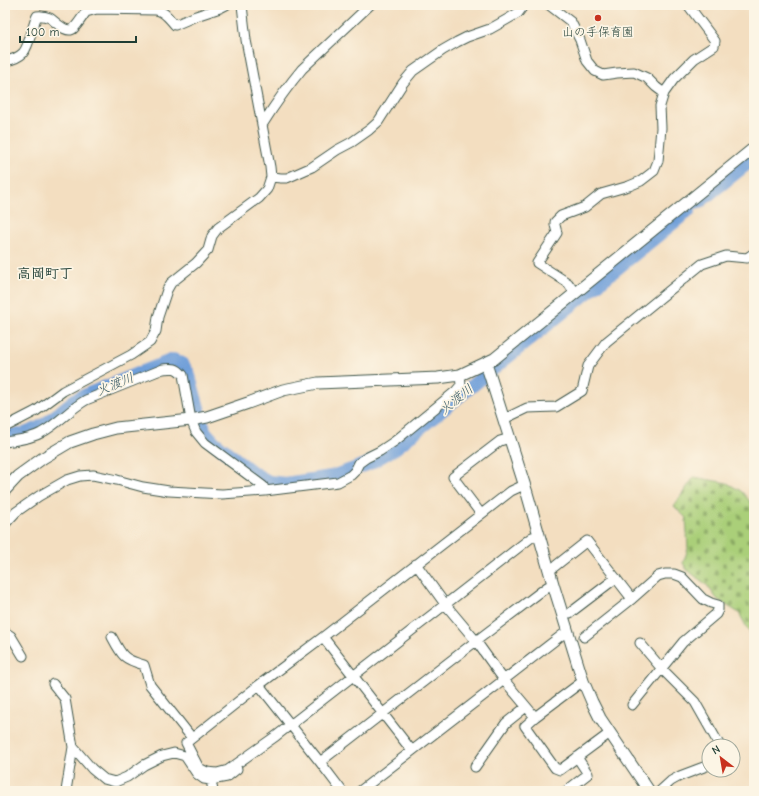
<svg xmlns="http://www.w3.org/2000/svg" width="759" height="796" font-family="'Comic Neue','Klee One',sans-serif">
  <defs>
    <pattern id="cemetery-stones" width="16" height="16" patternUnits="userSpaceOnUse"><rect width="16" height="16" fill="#aacf79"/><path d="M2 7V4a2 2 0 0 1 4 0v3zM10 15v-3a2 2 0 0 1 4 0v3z" fill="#8aa964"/></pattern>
  </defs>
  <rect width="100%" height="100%" fill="#fcf5e5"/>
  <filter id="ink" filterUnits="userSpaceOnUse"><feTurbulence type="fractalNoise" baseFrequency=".025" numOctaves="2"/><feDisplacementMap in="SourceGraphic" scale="8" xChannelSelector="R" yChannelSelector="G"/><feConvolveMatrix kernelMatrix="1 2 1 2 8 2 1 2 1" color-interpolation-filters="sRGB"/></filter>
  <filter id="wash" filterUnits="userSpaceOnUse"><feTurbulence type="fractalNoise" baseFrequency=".012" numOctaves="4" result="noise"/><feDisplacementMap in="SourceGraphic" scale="16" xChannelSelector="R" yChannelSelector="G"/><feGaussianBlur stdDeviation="0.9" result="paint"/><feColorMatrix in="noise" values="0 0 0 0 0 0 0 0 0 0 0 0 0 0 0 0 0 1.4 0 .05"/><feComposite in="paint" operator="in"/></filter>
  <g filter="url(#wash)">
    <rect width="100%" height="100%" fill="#f3dec0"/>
    <!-- cemetery -->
    <path fill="url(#cemetery-stones)" stroke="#648656" d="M694 477 727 483 741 491 754 506V515L751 522 754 523V639L752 637 739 613 717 599 707 585 687 570 683 563 688 549 686 518 674 506Z"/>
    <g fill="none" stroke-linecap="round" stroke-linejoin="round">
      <!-- river -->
      <path stroke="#709fd9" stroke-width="14" d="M699 202 754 158
        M203 425 204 431 214 442 253 473 269 482 285 484 331 477 368 464 395 448 689 210
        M5 435H22L37 429 47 423 75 400 91 393 173 360 182 364 188 373 199 411"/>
    </g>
  </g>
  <g filter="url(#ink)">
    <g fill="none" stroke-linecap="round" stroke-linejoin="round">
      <defs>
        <path id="minor" d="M549 5 571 22 580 40 587 61 595 71 603 75 617 73 634 72 647 78 656 87 664 93
          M5 61C11 60 19 57 23 53 30 45 32 26 37 16 42 15 45 16 50 18 56 22 67 35 74 28 79 23 82 17 86 12L97 9 156 10C165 11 169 19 175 25L196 16 220 8 226 5
          M262 125C274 106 287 87 302 69L370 5
          M271 177 281 178H287L312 167 337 150 352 142 369 130 378 122 403 83 413 71 443 50 457 42 467 37 490 29 506 20 518 13 524 5
          M575 293 568 283 537 263 557 233 555 225V222L561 216 585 207 601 194 629 186 641 181 654 171 658 161 661 128 660 106 664 93 674 79 694 59 714 46 715 41 688 5
          M504 419 527 408 556 407 582 391 588 366 606 342 702 264 726 256 747 258 754 253
          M5 428 7 426 36 411 63 391 131 355 150 342 156 331 158 317 167 290 171 283 196 263 208 250 212 236 218 228 259 198 267 189 271 177 270 167 246 40 242 5
          M5 442C17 440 31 439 41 433 58 424 70 409 86 400L163 369C173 368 176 367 183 375L191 420 196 432 205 443 263 486 265 491
          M524 485 511 491 323 637 259 685 186 743 199 768 207 772 217 773 228 770 276 736 532 537 539 535
          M481 514 453 477 500 441 510 438
          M5 524 16 512 39 496 67 480 80 476 93 475 117 480 143 487 169 491 222 494 265 491 338 482 351 475 355 471 359 463 366 458 380 451 395 441 456 391 461 385 460 375
          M416 564 445 604 476 641 504 680 535 717
          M549 571 587 541 632 599
          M570 613 616 578
          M5 632 11 636 23 656
          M112 637C122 656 123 659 144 665L150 685 192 738
          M323 637 412 751
          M584 637 632 599 658 576 665 574H674L682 577 703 599 711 603 718 605V610L716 614 683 642 632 705
          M640 643 662 669 695 702 720 746
          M583 681 535 717 525 726 555 768 560 770 610 733
          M53 684 65 699 73 747 66 791
          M259 685 320 762 342 791
          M73 747 92 769 104 779 115 782 127 777 144 765 162 756 174 753 185 756 197 774 204 779 211 780 227 777 237 769
          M320 762 476 641 547 587 553 584
          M475 767 506 723 526 707
          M211 780 213 791
          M360 791 562 635 568 634
          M566 791 588 774 577 757
          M660 791 671 781 680 776 709 765"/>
        <path id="tertiary" d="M486 364 490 376 527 493 553 584 583 681 592 702 600 718 649 791
          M5 490 18 476 43 458 70 442 93 434 116 428 191 420 207 417 248 403 283 390 318 383 438 378 460 375 494 359 754 148"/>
      </defs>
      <!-- minor casing -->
      <use href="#minor" stroke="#3f5549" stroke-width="11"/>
      <!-- tertiary casing -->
      <use href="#tertiary" stroke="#3f5549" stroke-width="13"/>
      <!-- minor -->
      <use href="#minor" stroke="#fff" stroke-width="9"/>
      <!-- tertiary -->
      <use href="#tertiary" stroke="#fff" stroke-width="11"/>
    </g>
  </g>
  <!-- markers -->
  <circle fill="#c8321e" stroke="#fcf5e5" stroke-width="1.5" cx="598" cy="18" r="4"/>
  <g text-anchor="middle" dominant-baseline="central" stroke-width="3.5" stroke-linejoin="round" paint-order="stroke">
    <!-- poi labels -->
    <g font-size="12" fill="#1f3d34" stroke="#fcf5e5">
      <text x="598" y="32">山の手保育園</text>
    </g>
    <!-- water labels -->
    <g font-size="13" font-style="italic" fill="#375a66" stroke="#fcf5e5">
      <text transform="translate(115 384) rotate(-22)">火渡川</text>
      <text transform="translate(456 399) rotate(-39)">火渡川</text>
    </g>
    <!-- quarter labels -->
    <g font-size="14" font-weight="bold" fill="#1f3d34" stroke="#fcf5e5">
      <text x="45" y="273">高岡町丁</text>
    </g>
  </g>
  <!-- margin -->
  <rect width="759" height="796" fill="none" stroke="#fcf5e5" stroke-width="20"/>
  <!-- north arrow -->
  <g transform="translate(721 758) rotate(329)"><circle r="19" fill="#fcf5e5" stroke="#a4ab9e"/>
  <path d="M0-3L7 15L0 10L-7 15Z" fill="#c8321e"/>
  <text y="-6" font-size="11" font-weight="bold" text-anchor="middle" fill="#1f3d34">N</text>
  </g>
  <!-- scale -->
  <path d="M20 36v6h116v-6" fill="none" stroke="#1f3d34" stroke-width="2"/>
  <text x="26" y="36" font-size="12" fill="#1f3d34" stroke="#fcf5e5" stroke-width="3" paint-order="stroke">100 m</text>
</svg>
